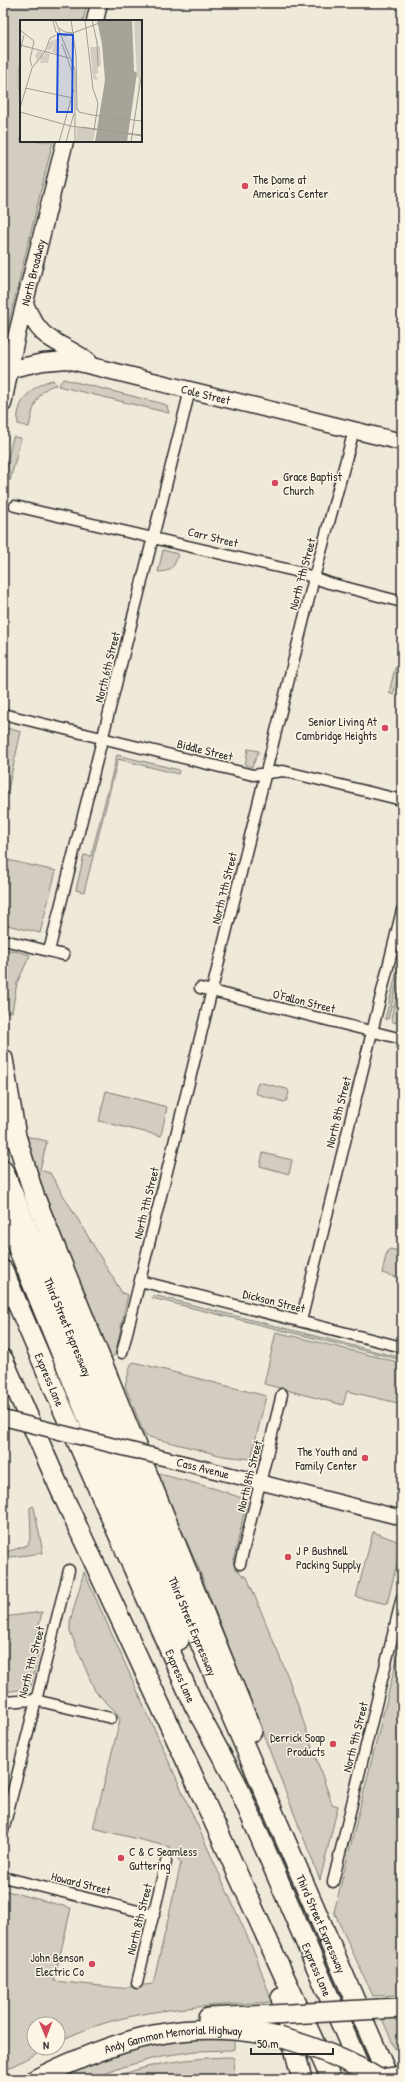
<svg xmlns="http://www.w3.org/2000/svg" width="405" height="2082" font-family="'Patrick Hand',sans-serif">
  <rect width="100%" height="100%" fill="#efe9da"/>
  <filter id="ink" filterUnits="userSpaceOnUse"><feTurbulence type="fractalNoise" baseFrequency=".025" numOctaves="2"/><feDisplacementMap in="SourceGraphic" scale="8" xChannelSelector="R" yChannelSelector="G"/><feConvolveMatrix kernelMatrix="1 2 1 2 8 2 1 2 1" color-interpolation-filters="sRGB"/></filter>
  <g filter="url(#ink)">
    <!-- green -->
    <path fill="#d2cdc0" stroke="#7e7c76" d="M3 3H87L83 21H21V141H53L3 347Z
      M63 379 164 404 167 406 169 413 58 386Z
      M53 380 56 385C36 388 33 411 29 427L18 424C15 402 33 384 53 380Z
      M13 437 21 438 10 481 7 461Z
      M163 550 178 554C175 566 171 572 158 572Z
      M395 668 400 670 393 695 389 693Z
      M3 727 21 732 3 811Z
      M248 749 259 751 252 767 245 765Z
      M117 755 179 770 178 774 118 759 84 892 76 890 84 855 91 856Z
      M3 859 56 871 40 933 3 924Z
      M3 950H12L30 955 17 983 12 1012H5L3 997Z
      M402 950V963L388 1019H385Z
      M402 974V1024L393 1022 391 1018Z
      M258 1082 287 1089 289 1091 287 1100 284 1102 257 1094 255 1093Z
      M106 1091 167 1107 161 1136 99 1121Z
      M25 1136 47 1141 40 1170 50 1173 122 1293 128 1295 115 1355 107 1359 47 1209Z
      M263 1153 292 1160 289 1174 260 1166Z
      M390 1249 402 1252V1279L382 1273 387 1251Z
      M153 1295 402 1358V1360L152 1298Z
      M276 1332 402 1363V1404L347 1391 343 1405 264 1384Z
      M134 1362 266 1396 251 1459 223 1456 145 1436 125 1386 131 1364Z
      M156 1473 216 1489 247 1500 233 1563 242 1575 247 1577 288 1677 332 1804 338 1806 320 1880 198 1567Z
      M33 1506 34 1507 43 1553 3 1558V1553L28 1545 31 1535 30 1508Z
      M373 1532 402 1543 387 1604 356 1597Z
      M84 1572 256 1956 272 2002C199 2007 125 2007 58 2042V2024H34V2048H47L3 2071V1890L71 1908 54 1981 120 1988 153 1984 181 1863 170 1847 93 1828 120 1720 116 1712 95 1691 70 1632V1622Z
      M42 1612 37 1635 42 1636 31 1686 28 1689 3 1692V1617Z
      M402 1638V1995L373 1996 334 1912Z
      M381 2016H402V2065Z
      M211 2038 234 2039V2049L231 2050 196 2051 162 2056 123 2067 92 2079H58C107 2055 156 2041 211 2038Z
      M231 2057 234 2058 235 2079H110C149 2063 189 2058 231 2057Z"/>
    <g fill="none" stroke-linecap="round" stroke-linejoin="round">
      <defs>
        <path id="street" d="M15 506 295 571 329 583 402 602
          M3 714 253 775 283 771 402 800
          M8 941 64 955
          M49 951 190 390
          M200 988 402 1039
          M140 1281 402 1347
          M301 1321 402 910
          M122 1353 314 578 354 430
          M240 1564 282 1394
          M3 1702 35 1700 111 1718
          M3 1831 69 1570
          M3 1877 154 1915
          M333 1882 402 1597
          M137 1983 166 1862"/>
        <path id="secondary" d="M187 1464 402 1518"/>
        <g id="primary">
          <path d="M95 21 99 3"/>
          <path d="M25 304C42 344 55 338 87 360"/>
          <path id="s1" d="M3 371 43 362 67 360 402 442"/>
          <path id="s2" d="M3 404 16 338 65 141"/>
        </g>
        <g id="highway">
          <path d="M3 1059 16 1136 34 1195 252 1731"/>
          <path id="s3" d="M3 1170 209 1664 389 2079"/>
          <path d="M3 1212 179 1640"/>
          <path id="s4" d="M3 1270 64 1412 194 1705 236 1782 364 2077"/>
          <path d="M3 1359 60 1489 189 1767 331 2079"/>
          <path d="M281 1998 302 2079"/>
          <path d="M380 2009 402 2008"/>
          <path d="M208 2018 272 2015"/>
          <path id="s5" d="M36 2079C116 2039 188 2016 279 2037"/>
        </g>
      </defs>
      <!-- street casing -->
      <use href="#street" stroke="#2b2b2b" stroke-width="13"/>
      <!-- secondary casing -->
      <use href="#secondary" stroke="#2b2b2b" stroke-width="17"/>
      <!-- primary casing -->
      <use href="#primary" stroke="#2b2b2b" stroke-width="19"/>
      <!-- highway casing -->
      <use href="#highway" stroke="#2b2b2b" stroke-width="22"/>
      <!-- street -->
      <use href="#street" stroke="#fcf5e5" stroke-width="10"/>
      <!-- secondary -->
      <use href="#secondary" stroke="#fcf5e5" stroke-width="14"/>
      <!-- primary -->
      <use href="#primary" stroke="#fcf5e5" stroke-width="16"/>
      <!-- highway -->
      <use href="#highway" stroke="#fcf5e5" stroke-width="19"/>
      <defs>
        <path id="secondary-bridge" d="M3 1418 187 1464"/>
        <path id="highway-bridge" d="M272 2015 380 2009
          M279 2037C315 2047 347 2059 379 2079
          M382 2079 402 2076"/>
      </defs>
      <!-- secondary-bridge casing -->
      <use href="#secondary-bridge" stroke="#2b2b2b" stroke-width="17" stroke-linecap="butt"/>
      <!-- highway-bridge casing -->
      <use href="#highway-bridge" stroke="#2b2b2b" stroke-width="22" stroke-linecap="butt"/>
      <!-- secondary-bridge -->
      <use href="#secondary-bridge" stroke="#fcf5e5" stroke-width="14"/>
      <!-- highway-bridge -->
      <use href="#highway-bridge" stroke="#fcf5e5" stroke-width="19"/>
    </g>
  </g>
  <!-- markers -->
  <g fill="#d1495b" stroke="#fcf5e5" stroke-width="1.5">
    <circle cx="245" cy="186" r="4"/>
    <circle cx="275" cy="483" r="4"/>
    <circle cx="385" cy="728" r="4"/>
    <circle cx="365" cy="1458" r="4"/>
    <circle cx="288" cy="1557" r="4"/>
    <circle cx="333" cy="1744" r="4"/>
    <circle cx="121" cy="1858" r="4"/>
    <circle cx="92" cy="1964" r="4"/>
  </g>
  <g text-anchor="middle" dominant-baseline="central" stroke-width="3" stroke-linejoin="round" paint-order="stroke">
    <!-- poi labels -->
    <g font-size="12" fill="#2b2b2b" stroke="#fcf5e5" text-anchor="start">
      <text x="253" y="179">The Dome at<tspan x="253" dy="14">America's Center</tspan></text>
      <text x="283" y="476">Grace Baptist<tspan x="283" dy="14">Church</tspan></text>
      <text x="377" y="721" text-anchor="end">Senior Living At<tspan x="377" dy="14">Cambridge Heights</tspan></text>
      <text x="357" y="1451" text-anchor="end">The Youth and<tspan x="357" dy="14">Family Center</tspan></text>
      <text x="296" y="1550">J P Bushnell<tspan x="296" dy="14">Packing Supply</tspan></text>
      <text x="325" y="1737" text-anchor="end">Derrick Soap<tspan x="325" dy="14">Products</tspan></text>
      <text x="129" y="1851">C &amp; C Seamless<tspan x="129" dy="14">Guttering</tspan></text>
      <text x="84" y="1957" text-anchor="end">John Benson<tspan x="84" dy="14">Electric Co</tspan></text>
    </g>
    <!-- street labels -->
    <g font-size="12" fill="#2b2b2b" stroke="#fcf5e5">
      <text stroke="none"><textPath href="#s2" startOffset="135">North Broadway</textPath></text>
      <text stroke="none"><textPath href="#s1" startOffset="208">Cole Street</textPath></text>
      <text transform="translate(213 537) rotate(14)">Carr Street</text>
      <text transform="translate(302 574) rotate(-75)">North 7th Street</text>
      <text transform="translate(107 667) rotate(-76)">North 6th Street</text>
      <text transform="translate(205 750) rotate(14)">Biddle Street</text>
      <text transform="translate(224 888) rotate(-76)">North 7th Street</text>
      <text transform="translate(304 1001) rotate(14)">O'Fallon Street</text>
      <text transform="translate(338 1112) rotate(-76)">North 8th Street</text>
      <text transform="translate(146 1203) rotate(-76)">North 7th Street</text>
      <text transform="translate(274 1301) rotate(14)">Dickson Street</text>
      <text stroke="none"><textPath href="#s3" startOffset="170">Third Street Expressway</textPath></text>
      <text stroke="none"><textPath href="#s4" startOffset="119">Express Lane</textPath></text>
      <text transform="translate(203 1468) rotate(14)">Cass Avenue</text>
      <text transform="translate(249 1476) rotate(-76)">North 8th Street</text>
      <text stroke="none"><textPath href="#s3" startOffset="494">Third Street Expressway</textPath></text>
      <text transform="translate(31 1662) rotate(-75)">North 7th Street</text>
      <text stroke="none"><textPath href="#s4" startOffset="443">Express Lane</textPath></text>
      <text transform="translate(355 1737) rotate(-76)">North 9th Street</text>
      <text transform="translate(81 1883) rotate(14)">Howard Street</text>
      <text transform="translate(139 1919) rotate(-76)">North 8th Street</text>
      <text stroke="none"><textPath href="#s3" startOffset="818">Third Street Expressway</textPath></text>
      <text stroke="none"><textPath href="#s4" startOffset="767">Express Lane</textPath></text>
      <text stroke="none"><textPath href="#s5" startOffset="145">Andy Gammon Memorial Highway</textPath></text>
    </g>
  </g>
  <!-- overview -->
  <g transform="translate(20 20)">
    <rect width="122" height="122" fill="#efe9da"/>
    <path d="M114 0H122L121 51 115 100 119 58 117 57ZM39 18 37 34 32 32 35 19 31 30 28 29 31 32 27 31 29 23 31 21ZM78 26 80 27 81 45 78 46V53L75 55 78 59 76 60 73 58 70 27H77V33ZM18 31 23 32V37L26 33 30 34 28 43H20L21 38 13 45 17 40 15 36ZM57 107 75 109 73 122H56Z" fill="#d2cdc0"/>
    <path d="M77 0H112L114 51 117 53 107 122H75L85 60 82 24Z" fill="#a6a399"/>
    <path fill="none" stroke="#a19d94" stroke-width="1" d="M35 0 55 50V122M51 0 56 35 57 90M65 0 73 69 78 83 74 111M72 0 77 22 78 47M33 1 36 12 45 16 87 0M39 8 45 12 53 13M0 10 14 21 10 40 12 46M42 24 53 54M0 25 49 38M0 31 4 15M25 32 30 18 39 14M5 68 53 78M0 88 12 48 25 32M57 88 59 92 72 95 122 101M0 92 50 106 122 115M62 107 122 116M39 122 54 69M46 122 54 93M111 122 122 51V32"/>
    <path fill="#1d4ed8" fill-opacity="0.15" stroke="#1d4ed8" stroke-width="2" d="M38 14 53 15 52 92H37Z"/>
    <rect width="122" height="122" fill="none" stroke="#2b2b2b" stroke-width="2"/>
  </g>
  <!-- margin -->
  <rect width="405" height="2082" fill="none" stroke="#fcf5e5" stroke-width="16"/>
  <rect x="8" y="8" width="389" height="2066" fill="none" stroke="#2b2b2b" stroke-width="1.5" filter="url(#ink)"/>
  <!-- north arrow -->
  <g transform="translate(46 2036) rotate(179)"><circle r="19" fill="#fcf5e5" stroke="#a8a49b"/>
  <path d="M0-3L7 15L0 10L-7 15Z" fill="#d1495b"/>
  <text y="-6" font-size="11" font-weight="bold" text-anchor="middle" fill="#2b2b2b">N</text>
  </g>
  <!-- scale -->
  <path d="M251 2048v6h82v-6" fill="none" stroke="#2b2b2b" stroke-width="2"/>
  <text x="257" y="2048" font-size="12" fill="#2b2b2b" stroke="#fcf5e5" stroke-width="3" paint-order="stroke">50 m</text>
</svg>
